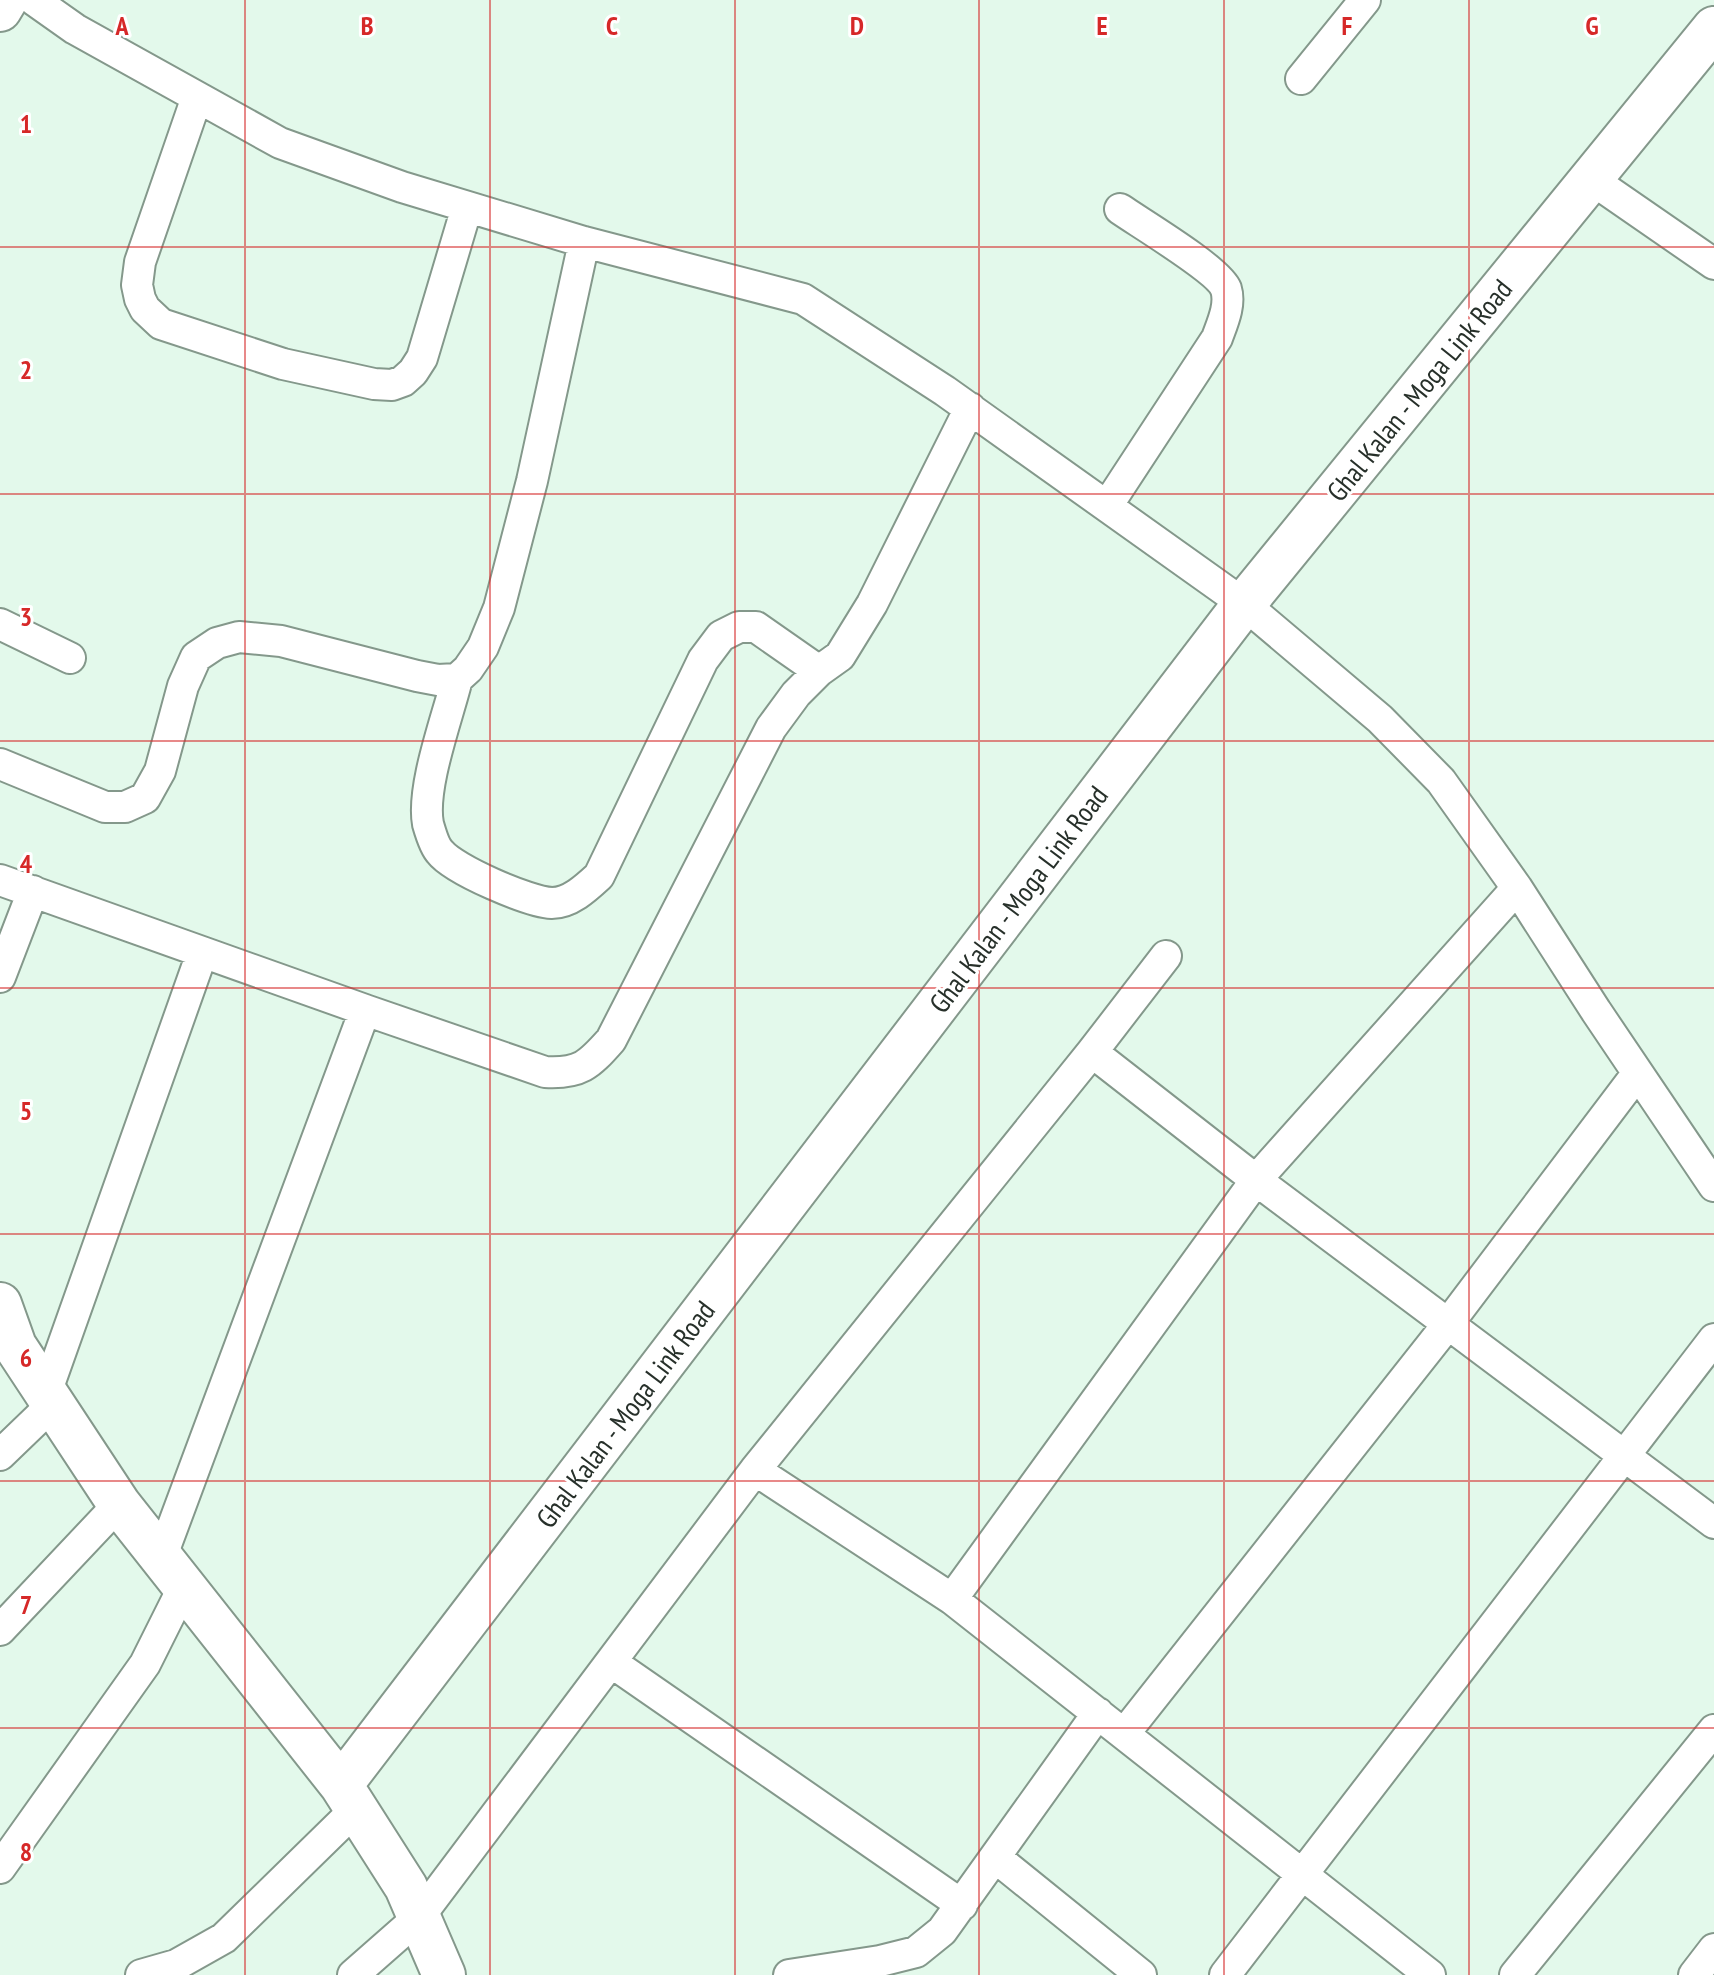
<svg xmlns="http://www.w3.org/2000/svg" width="1714" height="1975" font-family="'PT Sans Narrow',sans-serif">
  <rect width="100%" height="100%" fill="#e3f9eb"/>
  <g fill="none" stroke-linecap="round" stroke-linejoin="round">
    <defs>
      <path id="street" d="M34 0 75 29 280 143 402 187 584 242 803 299 945 391 1244 604 1380 719 1441 781 1517 888
        M1301 79 1365 0
        M197 97 140 262 137 285 140 299 145 309 161 324 283 364 374 384 392 385 403 381 413 372 422 358 467 207
        M1591 179 1714 264
        M1107 506 1217 338C1222 324 1231 305 1226 289 1219 270 1140 223 1120 209
        M0 624 70 658
        M457 679C448 716 421 787 428 824 430 831 435 847 440 852 454 870 529 902 552 903 570 903 586 888 599 876L703 660 721 636 739 627H756L819 671
        M0 764 105 807H125L145 798 160 771 183 686 196 657 217 643 239 637 281 641 417 676 438 680 457 679 468 669 483 647 499 608 532 481 584 242
        M0 880 365 1010 161 1558
        M0 977 33 891
        M365 1010 545 1072C580 1074 589 1065 611 1040L771 728 796 694 819 671 840 656 872 604 970 408
        M1092 1052 1166 956
        M46 1393 202 953
        M0 1455 53 1404
        M755 1470 952 1599 1430 1975
        M952 1599 1256 1180 1517 888 1596 1011 1714 1186
        M0 1630 119 1504
        M611 1662 962 1905
        M1124 1734 1448 1324 1637 1074
        M995 1857 1141 1975
        M0 1868 145 1664 184 1586
        M141 1975 176 1965 224 1938 356 1809
        M353 1975 419 1917 755 1470 1092 1052 1256 1180 1714 1523
        M789 1975 880 1961 916 1952 942 1931 1098 1713
        M1225 1975 1714 1339
        M1515 1975 1714 1730
        M1694 1975 1714 1949"/>
      <path id="secondary" d="M0 10 6 0
        M0 1304 15 1346 119 1504 341 1785 406 1887 444 1975
        M341 1785 1244 604 1714 28"/>
    </defs>
    <!-- street casing -->
    <use href="#street" stroke="#84988b" stroke-width="34"/>
    <!-- secondary casing -->
    <use href="#secondary" stroke="#84988b" stroke-width="46"/>
    <!-- street -->
    <use href="#street" stroke="#fff" stroke-width="30"/>
    <!-- secondary -->
    <use href="#secondary" stroke="#fff" stroke-width="42"/>
  </g>
  <!-- grid -->
  <path fill="none" stroke="#d62828" stroke-width="2" stroke-opacity="0.55" d="M245 0V1975M490 0V1975M735 0V1975M979 0V1975M1224 0V1975M1469 0V1975M0 247H1714M0 494H1714M0 741H1714M0 988H1714M0 1234H1714M0 1481H1714M0 1728H1714"/>
  <g text-anchor="middle" dominant-baseline="central" stroke-width="6" stroke-linejoin="round" paint-order="stroke">
    <!-- street labels -->
    <g font-size="28" fill="#27302a" stroke="#fff">
      <text transform="translate(1419 390) rotate(-51)">Ghal Kalan - Moga Link Road</text>
      <text transform="translate(1018 899) rotate(-53)">Ghal Kalan - Moga Link Road</text>
      <text transform="translate(625 1414) rotate(-53)">Ghal Kalan - Moga Link Road</text>
    </g>
  </g>
  <g font-size="26" text-anchor="middle" font-weight="bold" fill="#d62828" stroke="#fff" stroke-width="6" stroke-linejoin="round" paint-order="stroke">
    <text x="122" y="35">A</text>
    <text x="367" y="35">B</text>
    <text x="612" y="35">C</text>
    <text x="857" y="35">D</text>
    <text x="1102" y="35">E</text>
    <text x="1347" y="35">F</text>
    <text x="1592" y="35">G</text>
    <text x="26" y="133">1</text>
    <text x="26" y="379">2</text>
    <text x="26" y="626">3</text>
    <text x="26" y="873">4</text>
    <text x="26" y="1120">5</text>
    <text x="26" y="1367">6</text>
    <text x="26" y="1614">7</text>
    <text x="26" y="1861">8</text>
  </g>
</svg>
